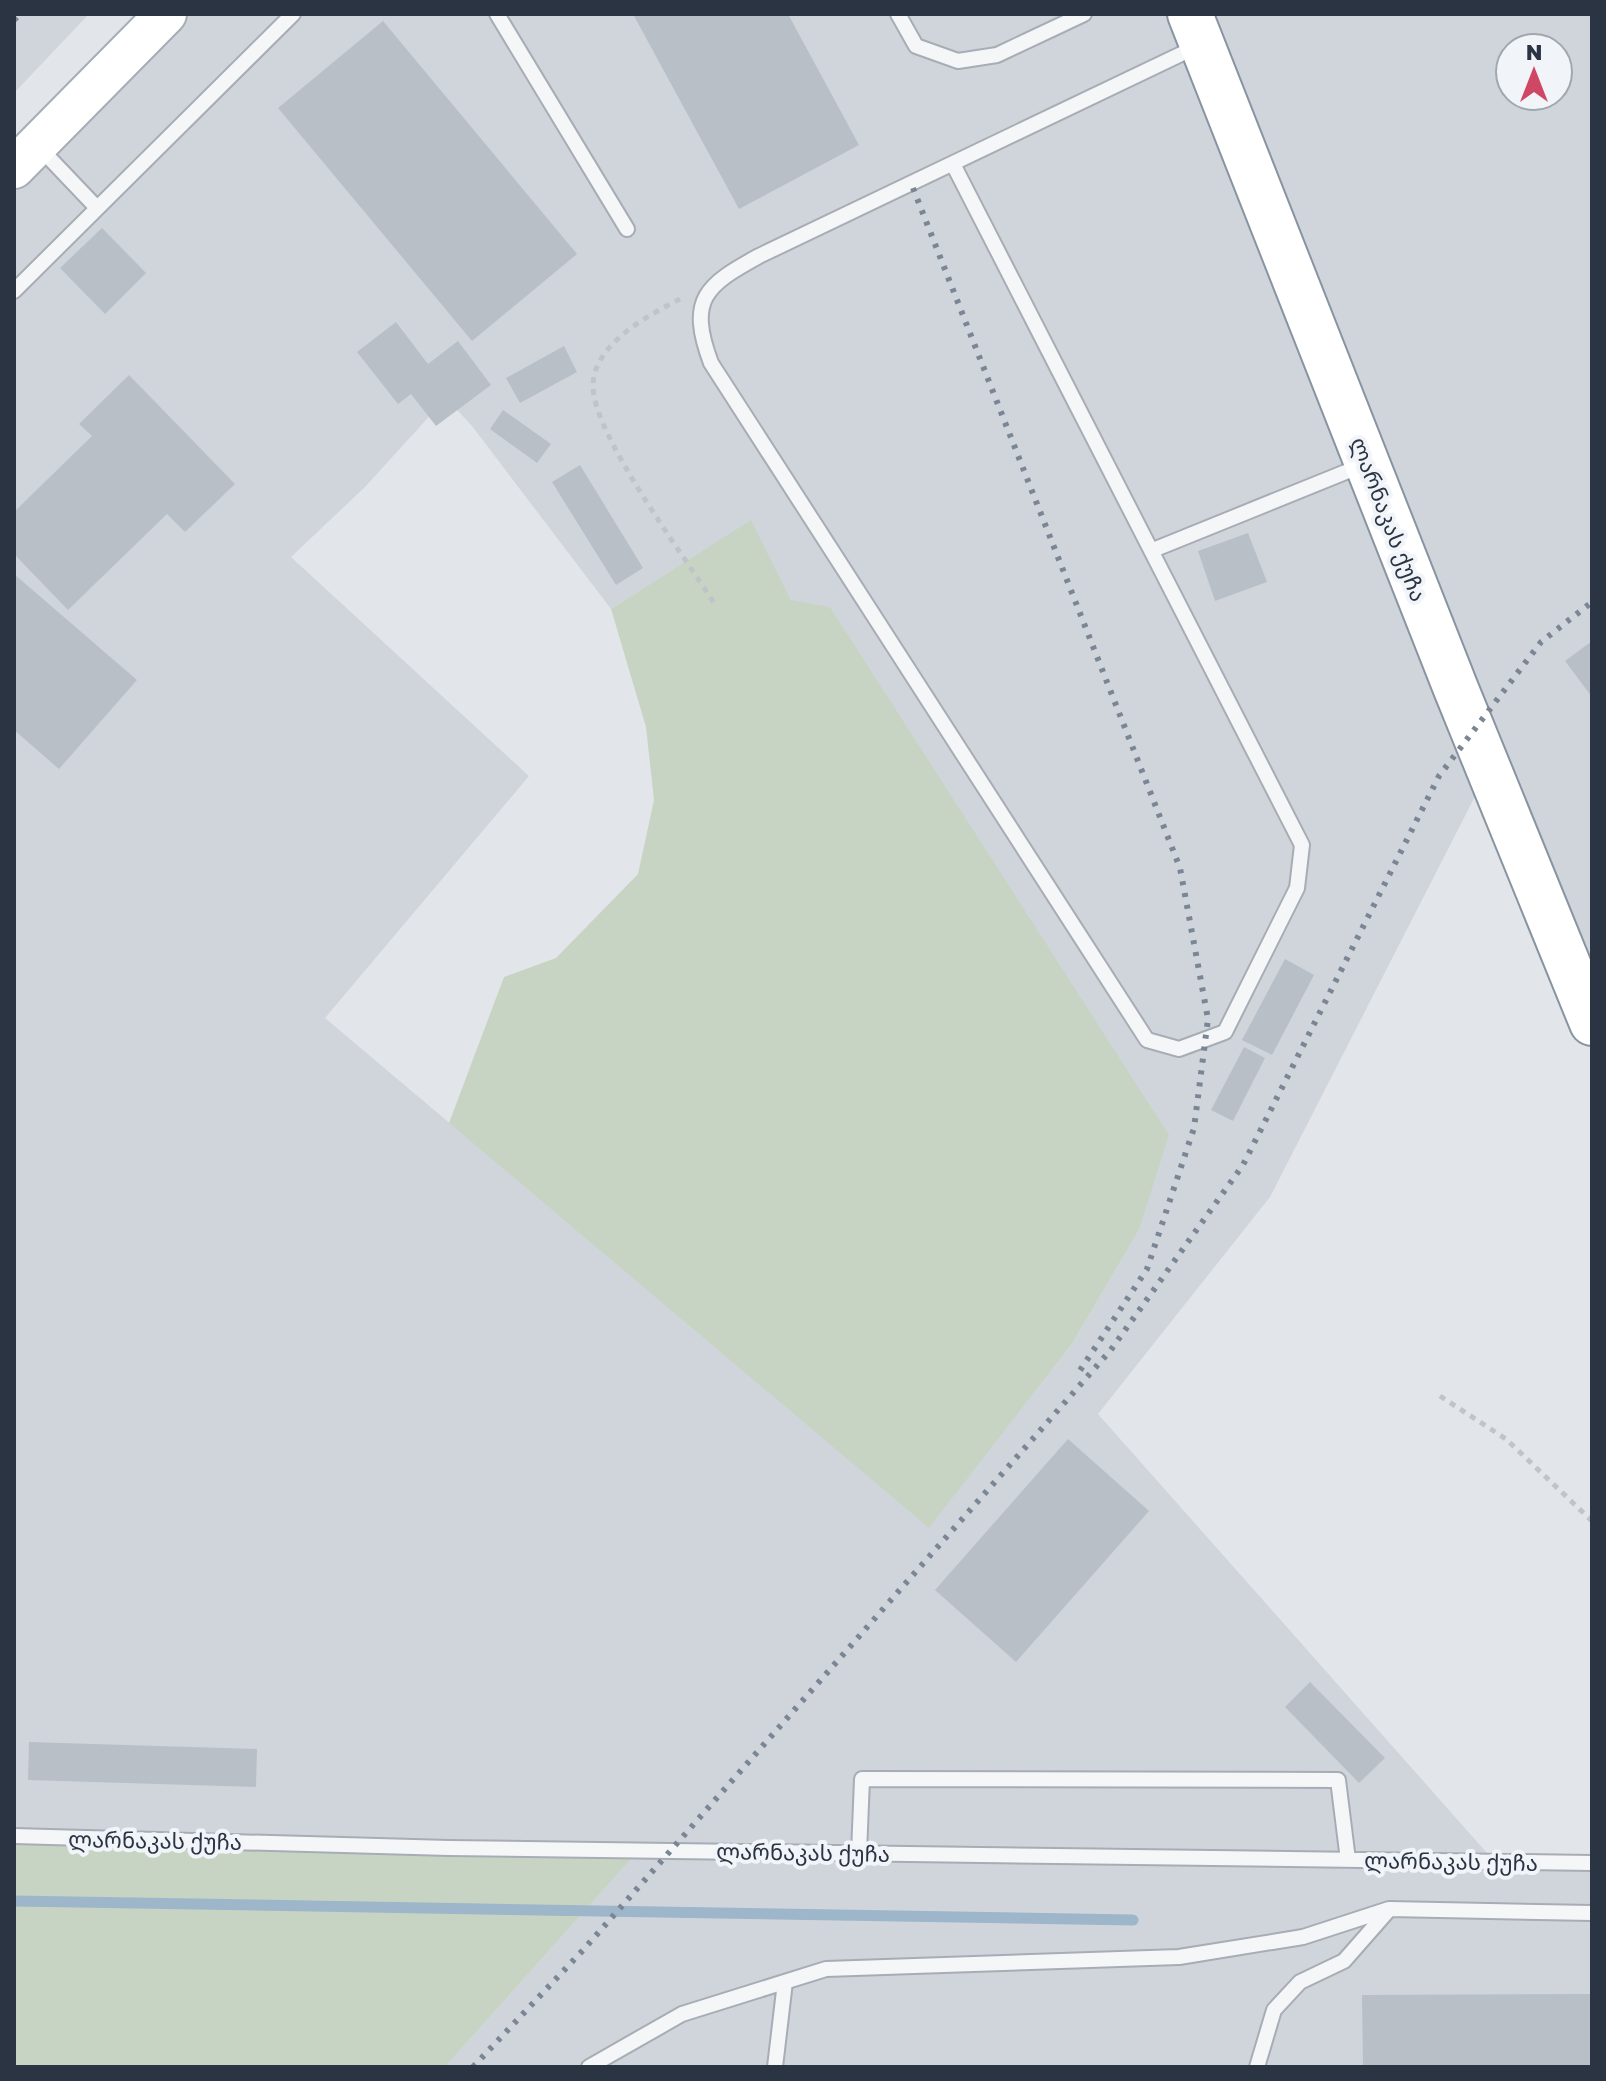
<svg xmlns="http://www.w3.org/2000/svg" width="1606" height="2081" font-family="'Golos Text','Noto Sans Georgian',sans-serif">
  <rect width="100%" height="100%" fill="#e2e6ea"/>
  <!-- built -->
  <path fill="#d0d5dc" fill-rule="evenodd" d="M14 14H89L14 93Z
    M166 14H1592V1023L1488 771 1270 1197 1098 1414 1495 1862 1592 1863V2067H445L639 1850 14 1830V168ZM1510 48H1558V96H1510ZM446 398 472 426 611 609 751 521 791 600 1139 1230 1072 1344 929 1527 325 1018 529 776 291 557 365 487Z"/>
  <!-- green -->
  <path fill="#c8d4c3" d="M751 520 791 600 830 607 1169 1135 1139 1230 1072 1344 929 1528 449 1123 504 977 556 958 638 874 654 800 646 727 611 609Z
    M14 1836 640 1849 445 2067H14Z"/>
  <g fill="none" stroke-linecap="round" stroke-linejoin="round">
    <!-- stream -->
    <path stroke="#9db6ca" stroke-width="11" d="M14 1901 1133 1920"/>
  </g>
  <!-- building -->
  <path fill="#b9bfc7" d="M633 14H788L859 145 739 209Z
    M383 21 577 254 472 341 278 108Z
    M102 228 146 273 105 314 60 268Z
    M396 322 428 364 458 341 491 385 436 426 411 394 398 404 357 352Z
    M564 346 577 372 520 403 506 378Z
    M129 375 235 484 185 532 167 514 68 610 14 554V512L92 436 79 424Z
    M503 410 551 444 537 463 490 429Z
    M580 465 643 568 616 585 552 482Z
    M1248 533 1267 582 1215 601 1198 551Z
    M14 574 137 680 59 769 14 730Z
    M1592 641V697L1565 661Z
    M1285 959 1314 975 1272 1055 1242 1040Z
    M1244 1047 1265 1058 1233 1121 1211 1110Z
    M1068 1439 1149 1511 1016 1662 935 1590Z
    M1310 1682 1385 1758 1359 1783 1285 1707Z
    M29 1742 257 1749 256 1787 28 1780Z
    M1592 1994V2067H1363L1362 1995Z"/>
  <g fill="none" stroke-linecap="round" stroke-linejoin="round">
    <defs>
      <path id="service" d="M497 14 627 229
        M898 14 916 46 958 61 997 55 1084 14
        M37 145 97 208
        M953 164 1302 845 1297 888 1225 1032 1179 1049 1147 1040 711 363C687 299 706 285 759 256L1198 46
        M14 291 293 14
        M1153 550 1363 465
        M14 1836 449 1848 1592 1863
        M859 1853 862 1779 1338 1780 1348 1860
        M589 2067 682 2014 826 1969 1179 1957 1303 1937 1389 1909 1592 1913
        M775 2067 785 1982
        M1257 2067 1274 2010 1300 1982 1344 1961 1387 1912"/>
      <path id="secondary" d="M14 168 166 14"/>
      <path id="trunk" d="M1190 14 1456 689 1592 1023"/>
    </defs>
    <!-- service casing -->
    <use href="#service" stroke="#a7adb4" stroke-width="18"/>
    <!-- secondary casing -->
    <use href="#secondary" stroke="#a7adb4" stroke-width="44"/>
    <!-- trunk casing -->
    <use href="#trunk" stroke="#8994a1" stroke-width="48"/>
    <!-- path -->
    <path stroke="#c0c4c9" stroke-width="5" stroke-dasharray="6 6" stroke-linecap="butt" d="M680 299C649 315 593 344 593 386 593 435 685 557 714 603
      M1440 1396 1506 1439 1592 1521"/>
    <!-- service -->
    <use href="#service" stroke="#f5f6f8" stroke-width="14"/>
    <!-- secondary -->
    <use href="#secondary" stroke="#fff" stroke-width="40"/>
    <!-- trunk -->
    <use href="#trunk" stroke="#fff" stroke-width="44"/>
    <!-- rail -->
    <path stroke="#7b8694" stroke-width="6" stroke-dasharray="4 8" stroke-linecap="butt" d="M14 20 20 14
      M913 188 1180 868 1208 1019 1194 1128 1147 1269 1077 1375
      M473 2067 584 1949 1110 1351 1243 1165 1439 776 1541 642 1592 602"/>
  </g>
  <g text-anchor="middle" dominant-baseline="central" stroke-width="8" stroke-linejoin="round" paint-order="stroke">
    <!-- street labels -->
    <g font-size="22" fill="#2a3442" stroke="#f1f4f8">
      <text transform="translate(1389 519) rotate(69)">ლარნაკას ქუჩა</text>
      <text transform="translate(155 1840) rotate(1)">ლარნაკას ქუჩა</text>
      <text transform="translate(803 1852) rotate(1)">ლარნაკას ქუჩა</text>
      <text transform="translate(1451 1861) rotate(1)">ლარნაკას ქუჩა</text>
    </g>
  </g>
  <!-- border -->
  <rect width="1606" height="2081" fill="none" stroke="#2a3442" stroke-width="32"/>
  <!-- north arrow -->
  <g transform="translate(1534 72)"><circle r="38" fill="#f1f4f8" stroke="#a1a7af" stroke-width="2"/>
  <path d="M0-6L14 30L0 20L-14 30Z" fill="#cf4764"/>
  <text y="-12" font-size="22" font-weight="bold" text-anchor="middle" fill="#2a3442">N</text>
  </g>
</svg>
